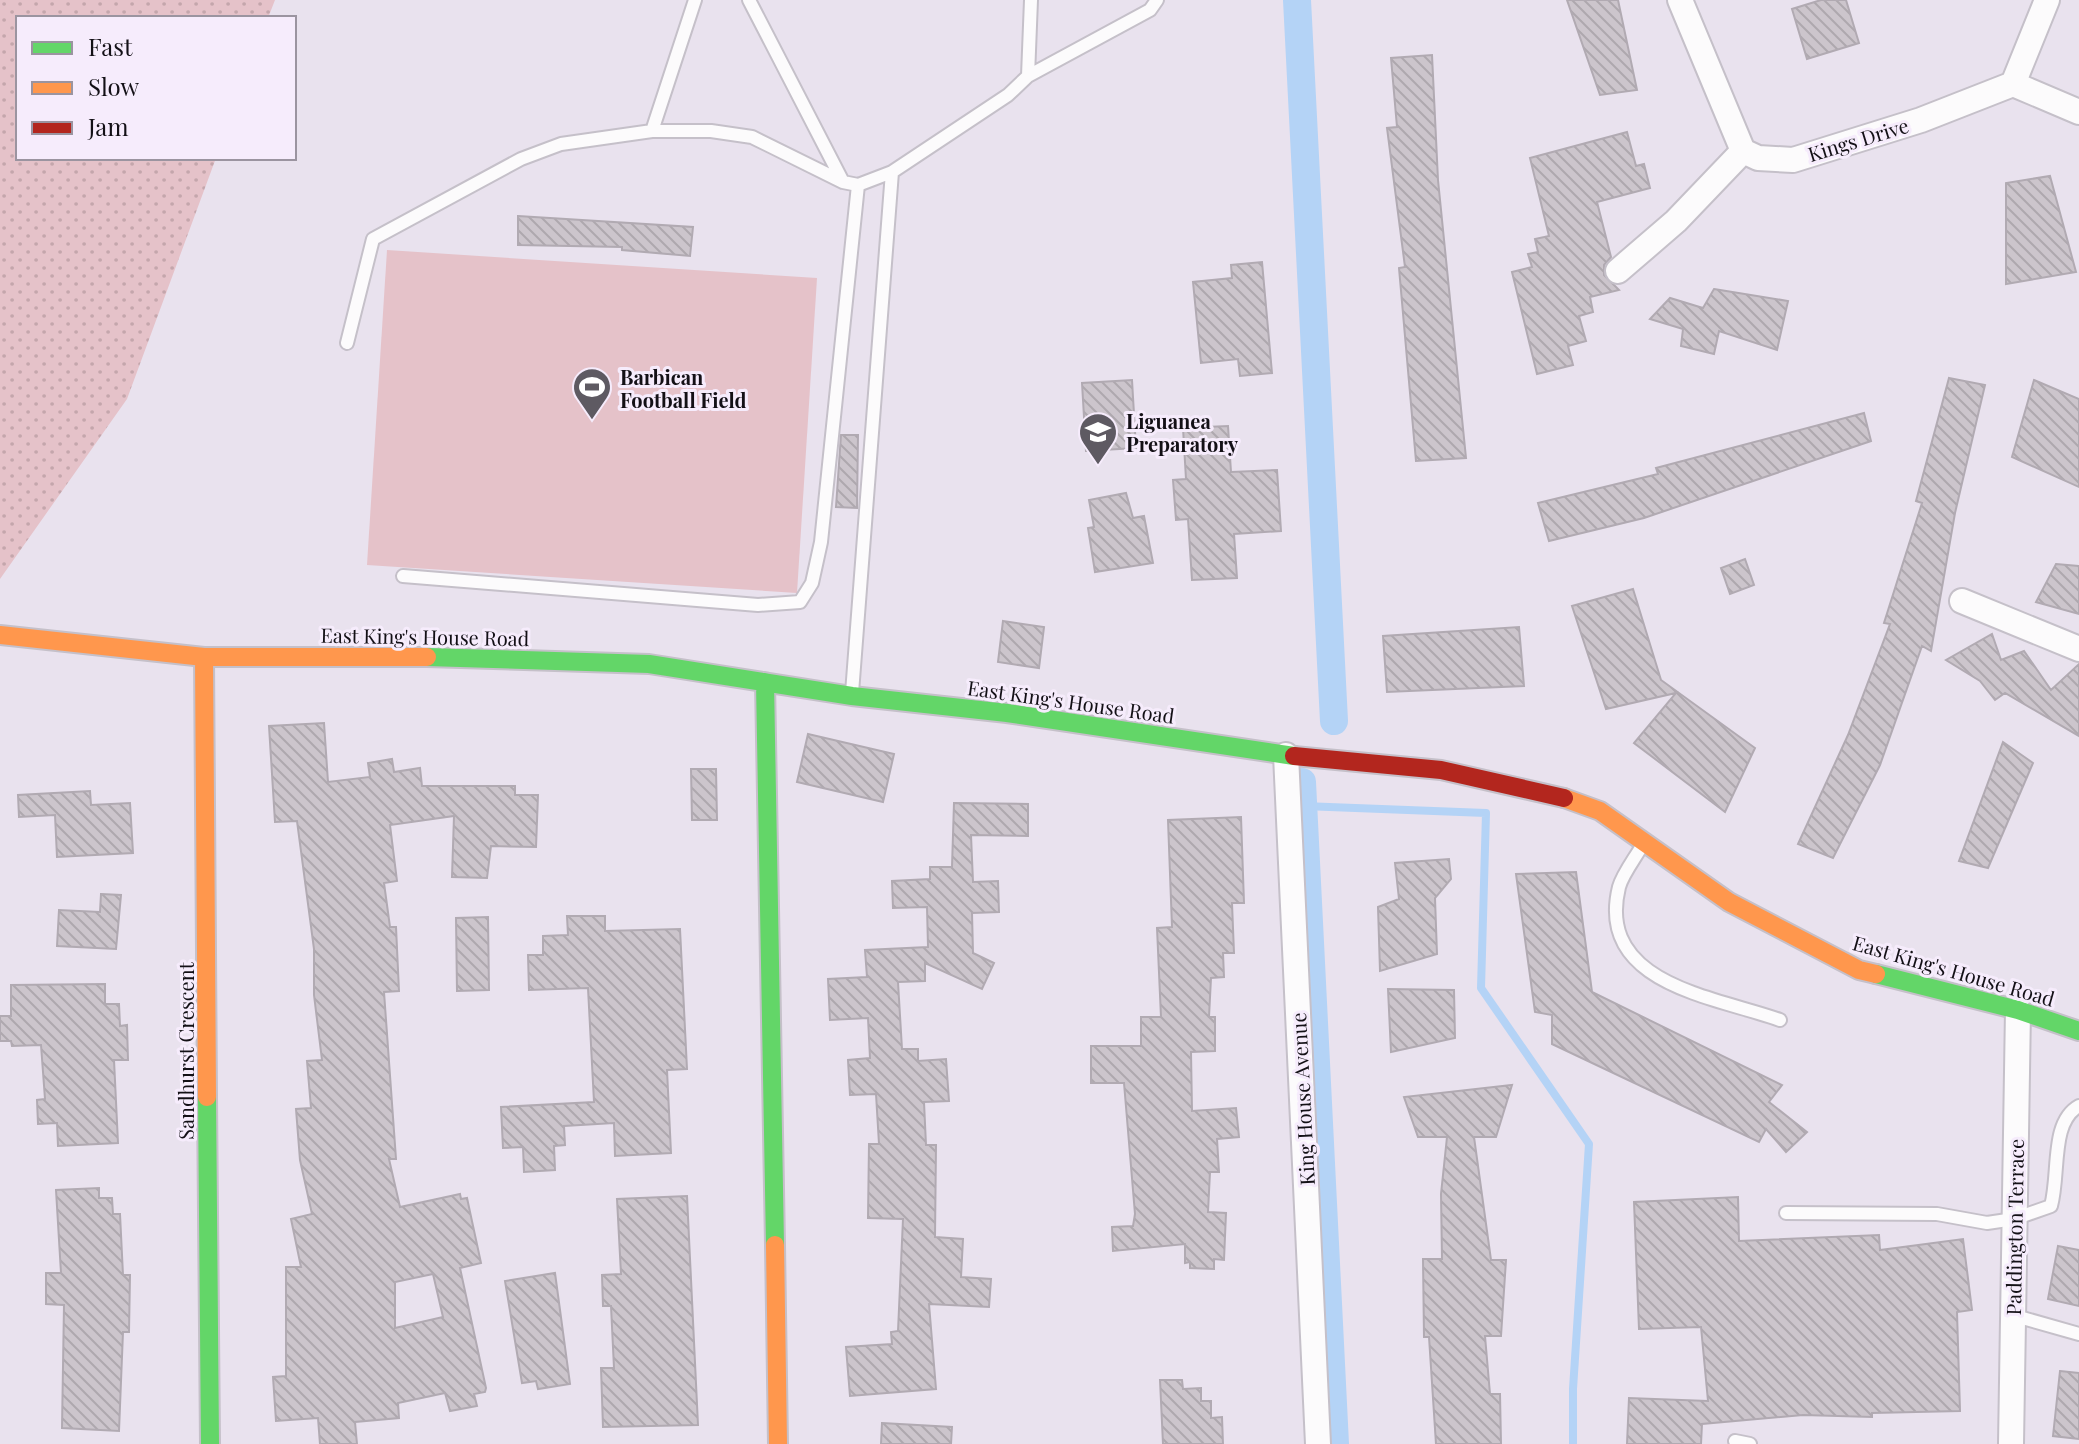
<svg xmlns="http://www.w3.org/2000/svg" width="2079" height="1444" font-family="'Playfair Display',serif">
  <defs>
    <pattern id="park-dots" width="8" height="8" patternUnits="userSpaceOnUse" patternTransform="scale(2)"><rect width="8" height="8" fill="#e5c2c9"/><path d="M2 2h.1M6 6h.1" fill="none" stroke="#c4a6ac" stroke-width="1.8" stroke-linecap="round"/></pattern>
    <pattern id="building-back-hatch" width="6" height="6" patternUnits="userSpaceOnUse" patternTransform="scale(2)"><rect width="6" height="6" fill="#ccc5cc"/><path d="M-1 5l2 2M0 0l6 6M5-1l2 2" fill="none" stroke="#aea8ae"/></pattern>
  </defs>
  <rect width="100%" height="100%" fill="#e9e2ee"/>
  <!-- grass -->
  <path fill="#e5c2c9" d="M387 250 817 278 797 593 367 565Z"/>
  <!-- park -->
  <path fill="url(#park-dots)" d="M0 0H275L268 18H18V158H216L127 399 0 579Z"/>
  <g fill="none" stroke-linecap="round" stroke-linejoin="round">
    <!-- stream -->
    <path stroke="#b4d3f6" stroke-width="8" d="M1303 806 1486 813 1481 988 1589 1144 1573 1389V1444"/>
    <!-- canal -->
    <path stroke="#b4d3f6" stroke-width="28" d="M1297 0 1334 721
      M1302 782 1335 1444"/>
  </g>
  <!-- building -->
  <path fill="url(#building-back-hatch)" stroke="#b1aab2" stroke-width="2" fill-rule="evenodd" d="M1567 0H1618L1637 90 1600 95Z
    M1821 0H1846L1859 43 1807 59 1792 9Z
    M1432 55 1438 180 1466 458 1416 461 1399 268 1405 267 1387 128 1397 127 1391 58Z
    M1627 132 1636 166 1644 164 1650 188 1597 202 1611 257 1604 265V275L1619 290 1590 297 1593 312 1579 316 1586 341 1568 346 1573 365 1537 374 1512 272 1532 267 1528 254 1538 252 1535 239 1549 236 1530 158Z
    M2050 176 2076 272 2006 284V183Z
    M518 216 693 227 690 256 622 250V247L518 245Z
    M1262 262 1272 373 1240 376 1238 359 1201 363 1193 282 1232 278 1231 265Z
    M1714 289 1788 301 1777 350 1719 331 1714 354 1681 346 1683 329 1650 319 1670 298 1703 308Z
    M1949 378 1985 385 1955 513 1931 651 1922 646 1880 765 1833 858 1798 844 1848 735 1890 624 1884 623 1922 503 1916 501Z
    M1132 380 1136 448 1086 451 1082 383Z
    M2034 380 2079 399V487L2012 457Z
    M1864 413 1871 441 1644 518 1549 541 1538 503 1658 474 1656 468Z
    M1228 426 1231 472 1277 470 1281 531 1234 534 1237 578 1192 580 1188 519 1176 520 1173 480 1186 479 1183 428Z
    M841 435H858L857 508 836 507Z
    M1126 493 1133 518 1144 516 1153 563 1095 572 1088 528 1094 527 1089 500Z
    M1745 559 1754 585 1730 594 1721 568Z
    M2056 564 2079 566V614L2036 602Z
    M1633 589 1661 680 1755 748 1725 812 1634 743 1676 693 1606 709 1572 606Z
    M1003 621 1044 627 1039 668 998 662Z
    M1519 627 1524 686 1387 692 1383 636Z
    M1992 634 2001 660 2024 651 2051 690 2079 664V736L2005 693 1995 700 1980 681 1946 660Z
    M324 723 328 782 370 777 368 763 392 759 394 772 420 768 422 786H515V795H538L536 847 491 846 487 878 452 877 454 816 390 825 397 881 384 883 390 927H396L399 991 384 992 396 1159H389L400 1207 460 1194 461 1199 467 1198 481 1263 460 1268 486 1388 485 1392 474 1394 477 1406 450 1411 445 1393 398 1403 399 1418 355 1422 357 1444H320L318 1418 276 1421 273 1377 286 1376V1267H301L291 1219 312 1214 300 1160 296 1109 311 1108 307 1061 322 1060 314 995V949L297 821 275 822 269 726ZM433 1274 443 1317 395 1328V1282Z
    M808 734 894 754 883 802 797 782Z
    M2003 742 2033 763 1988 868 1959 861Z
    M691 769H716L717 820H692Z
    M90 791 91 805 130 803 133 853 57 857 55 815 19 817 18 795Z
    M954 803 1028 804V836L971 835 973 882 998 881 999 912 972 913 973 953 994 963 982 989 925 963V981L898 982 902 1049H918V1061L946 1059 949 1101 924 1102 926 1145H936L935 1237 963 1239 961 1277 991 1279 989 1307 929 1304 936 1389 850 1396 846 1347 892 1344 891 1332 898 1331 903 1219 868 1218 869 1144H879L876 1094 850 1095 848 1060 870 1058 868 1018 830 1020 828 979 867 977 865 950 928 947 927 907 893 908 892 881 930 879V867H952Z
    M1241 817 1244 903H1232L1234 953H1223L1224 977 1211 978 1209 1017H1215V1051L1191 1052 1192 1111 1236 1108 1239 1137 1217 1139 1219 1172H1210L1208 1212 1226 1213 1224 1260 1214 1259V1269L1190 1268V1262L1185 1263V1244L1113 1251 1112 1227 1133 1226 1135 1214 1124 1083H1091V1046H1141V1017H1161L1157 928 1172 927 1168 820Z
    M1449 859 1451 879 1435 898 1437 954 1380 971 1378 907 1399 899 1395 863Z
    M1576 872 1592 992 1782 1085 1769 1102 1807 1132 1786 1152 1766 1129 1759 1142 1552 1044V1015L1535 1012 1516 874Z
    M101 894 121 895 116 949 57 946 59 910 100 912Z
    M567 916H605V931L680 929 687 1069 667 1070 671 1153 615 1156 614 1123 564 1126 565 1145 554 1146 555 1170 524 1172 523 1147 503 1148 501 1107 594 1102 588 988 529 990 528 955H543V936L568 935Z
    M488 917 489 990 457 991 456 918Z
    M105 984V1004H119L120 1026 127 1025 128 1060H114L118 1143 58 1146 57 1123 38 1124 37 1100 45 1099 41 1045 12 1046 11 1041H0V1016H11V985Z
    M1388 989 1454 990 1455 1038 1391 1052Z
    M1512 1085 1496 1137H1474L1491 1260H1506L1501 1336H1485L1490 1394H1500L1501 1444H1436L1429 1337H1424L1423 1259H1442L1441 1194 1447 1137H1418L1404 1097Z
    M99 1188V1198H112L113 1214H120L123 1275H130L129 1332H123L119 1431 62 1428 64 1305 46 1304V1273H61L56 1190Z
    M687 1196 698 1425 603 1427 601 1368H614L611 1306H603L602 1275 621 1274 617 1199Z
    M1738 1197 1739 1241 1879 1235 1880 1250 1963 1239 1972 1310 1957 1312 1960 1411 1872 1413V1417L1803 1415 1702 1424 1701 1444H1627L1629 1398 1708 1401 1701 1327 1639 1329 1634 1202Z
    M2058 1246 2079 1250V1306L2048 1299Z
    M555 1273 570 1384 538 1389 536 1381 522 1383 505 1281Z
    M2060 1371 2079 1373V1439L2053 1436Z
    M1160 1380H1182L1183 1389 1201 1388V1401H1211V1418L1222 1417 1223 1444H1163Z
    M882 1423 952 1427 951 1444H881Z"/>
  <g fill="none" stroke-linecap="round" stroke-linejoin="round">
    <defs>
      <path id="lane" d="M749 0 843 182
        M1028 76 1150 10 1157 0
        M652 131 695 0
        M347 343 373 239 521 159 561 144 652 131H711L752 137 843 182 858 185 892 172
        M403 576 758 605 800 602 812 583 821 542 858 185
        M852 693 892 172 1008 95 1028 76 1031 0
        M1643 844C1636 857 1623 873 1619 887 1595 985 1717 997 1780 1020
        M1786 1213 1937 1214 1987 1223 2014 1219 2051 1206C2060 1173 2050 1122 2079 1106
        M2012 1315 2079 1334
        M1735 1441 1750 1444"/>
      <path id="street" d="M1680 0 1743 151 1758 158 1793 160 1921 120 2013 84 2079 112
        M2013 84 2047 0
        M1618 271 1676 221 1743 151
        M1962 601 2079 649
        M1286 755 1318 1444
        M2011 1444 2018 1010"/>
      <path id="fast" d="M427 657 649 664 852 696 1007 713 1294 756
        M765 682 775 1245
        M1876 974 2018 1010 2079 1031
        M207 1097 210 1444"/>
      <path id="slow" d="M0 635 204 657H427
        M204 657 207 1097
        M1564 798 1600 811 1729 902 1859 970 1876 974
        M775 1245 778 1444"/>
      <path id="jam" d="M1294 756 1441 770 1564 798"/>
    </defs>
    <!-- lane casing -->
    <use href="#lane" stroke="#c5c0c9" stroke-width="16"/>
    <!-- street casing -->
    <use href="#street" stroke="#c5c0c9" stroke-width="28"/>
    <!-- fast casing -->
    <use href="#fast" stroke="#c5c0c9" stroke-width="22"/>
    <!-- slow casing -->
    <use href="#slow" stroke="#c5c0c9" stroke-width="22"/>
    <!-- jam casing -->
    <use href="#jam" stroke="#c5c0c9" stroke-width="22"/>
    <!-- lane -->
    <use href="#lane" stroke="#fcfbfc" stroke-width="12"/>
    <!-- street -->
    <use href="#street" stroke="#fcfbfc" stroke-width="24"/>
    <!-- fast -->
    <use href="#fast" stroke="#63d668" stroke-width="18"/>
    <!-- slow -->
    <use href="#slow" stroke="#ff974d" stroke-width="18"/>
    <!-- jam -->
    <use href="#jam" stroke="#b3261e" stroke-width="18"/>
  </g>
  <!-- icons -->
  <defs>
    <symbol id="stadium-pin" viewBox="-11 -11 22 30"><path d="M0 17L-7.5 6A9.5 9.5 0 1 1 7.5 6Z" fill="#5e5a62" stroke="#f6ecfc"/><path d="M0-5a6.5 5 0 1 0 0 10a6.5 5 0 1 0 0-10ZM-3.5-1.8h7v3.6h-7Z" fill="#fff"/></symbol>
    <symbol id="school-pin" viewBox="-11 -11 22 30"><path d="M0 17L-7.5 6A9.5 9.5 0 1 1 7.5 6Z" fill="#5e5a62" stroke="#f6ecfc"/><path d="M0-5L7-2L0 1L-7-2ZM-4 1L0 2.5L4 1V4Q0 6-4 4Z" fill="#fff"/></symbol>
  </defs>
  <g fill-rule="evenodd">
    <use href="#stadium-pin" x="570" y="365" width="44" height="60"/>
    <use href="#school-pin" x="1076" y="410" width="44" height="60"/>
  </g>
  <g text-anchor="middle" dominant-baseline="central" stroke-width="6" stroke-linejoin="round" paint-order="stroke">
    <!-- street labels -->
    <g font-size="20" fill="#131016" stroke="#f6ecfc">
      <text transform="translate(1858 139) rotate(-17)">Kings Drive</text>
      <text transform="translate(425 636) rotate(1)">East King's House Road</text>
      <text transform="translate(1071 701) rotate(8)">East King's House Road</text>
      <text transform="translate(1954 970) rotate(16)">East King's House Road</text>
      <text transform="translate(185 1051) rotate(-90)">Sandhurst Crescent</text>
      <text transform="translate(1302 1099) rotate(-93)">King House Avenue</text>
      <text transform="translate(2014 1227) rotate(-89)">Paddington Terrace</text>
    </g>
    <!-- poi labels -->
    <g font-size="20" font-weight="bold" fill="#131016" stroke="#f6ecfc" text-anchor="start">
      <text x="620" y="376">Barbican<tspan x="620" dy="23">Football Field</tspan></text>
      <text x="1126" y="420">Liguanea<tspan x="1126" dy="23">Preparatory</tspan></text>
    </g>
  </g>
  <!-- legend -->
  <rect x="16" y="16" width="280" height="144" fill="#f6ecfc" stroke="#9b94a0" stroke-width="2"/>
  <rect x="32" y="42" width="40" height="12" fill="#63d668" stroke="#9b94a0" stroke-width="2"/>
  <text x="88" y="56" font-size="24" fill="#131016">Fast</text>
  <rect x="32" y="82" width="40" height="12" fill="#ff974d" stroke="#9b94a0" stroke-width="2"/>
  <text x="88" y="96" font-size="24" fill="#131016">Slow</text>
  <rect x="32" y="122" width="40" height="12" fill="#b3261e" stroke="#9b94a0" stroke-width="2"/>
  <text x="88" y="136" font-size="24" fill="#131016">Jam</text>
</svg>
